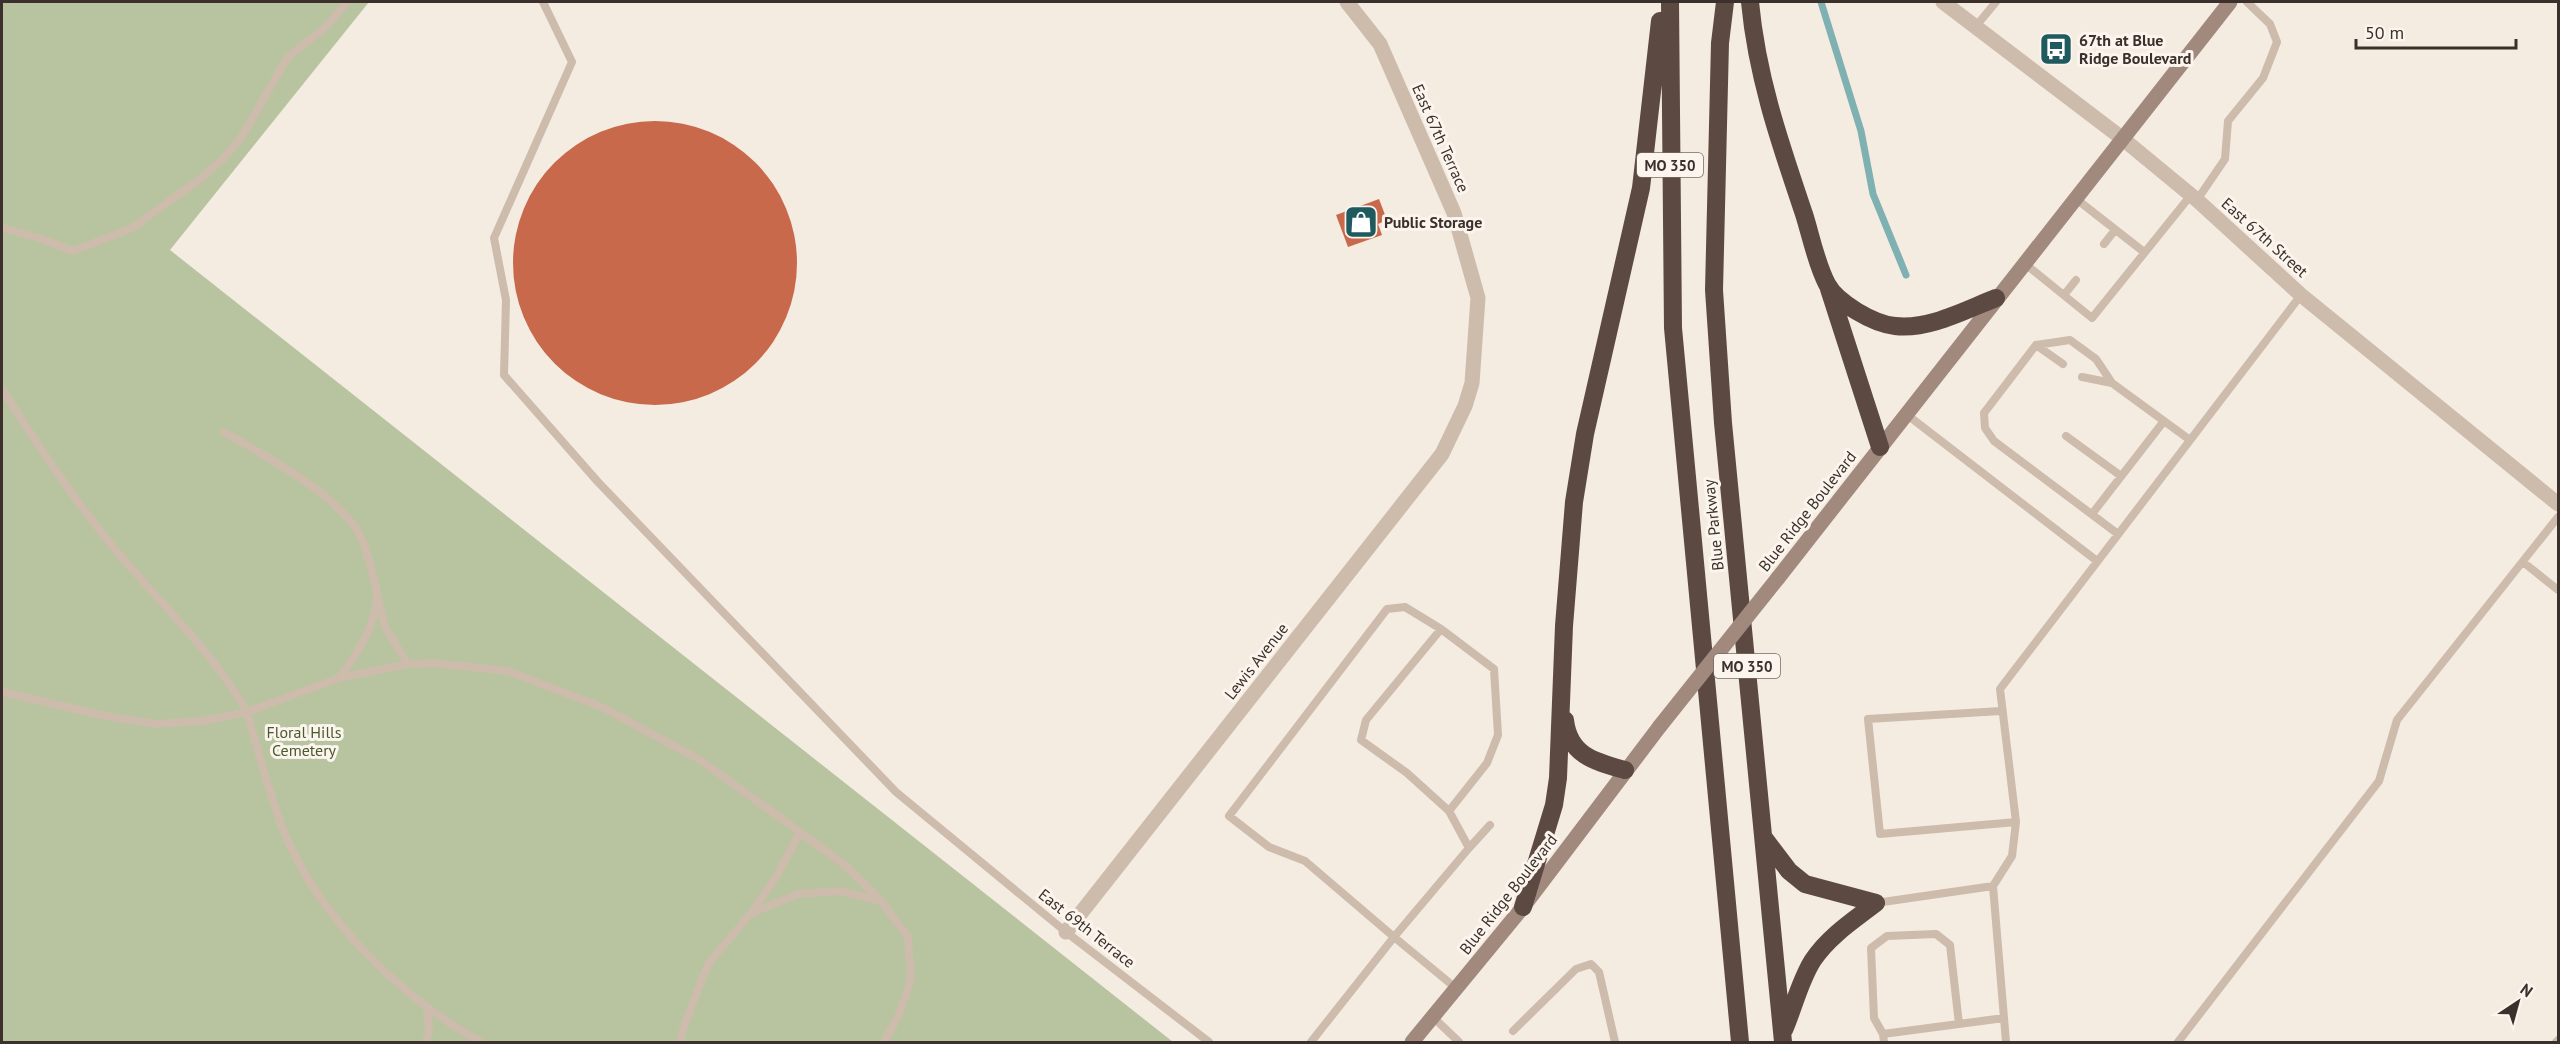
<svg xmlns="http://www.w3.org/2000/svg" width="2560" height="1044" font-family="'PT Sans',sans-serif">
  <rect width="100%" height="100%" fill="#f4ebe1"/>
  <!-- green -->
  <path fill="#b8c4a0" d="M2 2H369L170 250 1173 1042H2Z"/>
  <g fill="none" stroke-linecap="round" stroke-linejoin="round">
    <!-- stream -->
    <path stroke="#7fb0b2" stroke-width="7" d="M1821 2 1861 131 1873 194 1906 275"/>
  </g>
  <!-- building -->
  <path fill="#c8694b" d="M513 263a142 142 0 1 1 284 0a142 142 0 1 1-284 0Z
    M1379 199 1387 220 1378 224 1382 235 1348 247 1336 215Z"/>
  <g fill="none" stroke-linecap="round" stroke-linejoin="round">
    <!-- lane -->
    <path stroke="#cdbbac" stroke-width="8" d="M543 2 572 62 494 238 506 300 504 375 598 482 896 792 1066 932 1209 1042
      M1976 26 1996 2
      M2075 198 2144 252
      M2197 200 2225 159 2228 121 2263 78 2277 42 2270 24 2247 2
      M2 228 39 238 73 251 132 228 200 179 224 158 241 138 287 58 327 26 347 2
      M2104 244 2115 230
      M2024 263 2092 318 2191 195
      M2064 295 2076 280
      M2036 345 2070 340 2096 359 2112 383
      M2063 364 2036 345 1984 413 1985 428 1994 441 2118 534
      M2082 377 2112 383 2190 440
      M2 389C37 444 73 499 115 549 161 605 211 649 247 712 258 750 268 790 282 827 316 914 399 997 481 1042
      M1906 414 2097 561
      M224 432C264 455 335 493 359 533 363 540 365 548 367 555 371 567 376 582 377 595 377 623 355 657 339 678
      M2066 436 2121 476
      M2092 514 2164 421
      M2523 562 2558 590
      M378 599 385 627 408 664
      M1441 629 1366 720 1361 740 1407 773 1449 811
      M2 692 110 717 157 724 202 721 247 712 339 678 408 664 433 663 508 671 604 708 700 760 800 832
      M2001 711 1868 719 1880 834 2016 822
      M1469 848 1490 825
      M1993 886 2012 856 2016 822 2000 689 2301 295
      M1876 903 1993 886 2006 1042
      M752 913 798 894 841 891 881 901
      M1433 1017 1459 1042
      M1513 1031 1576 969 1591 964 1599 972 1615 1042
      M1883 1034 1874 1018 1871 948 1887 936 1936 934 1950 945 1959 1024
      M426 1042 429 1031 427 1007
      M680 1042 684 1026 708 964 751 913 776 877 800 832 846 866 881 901 908 937 911 979 899 1015 884 1042
      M1311 1042 1394 937 1305 861 1269 847 1229 816 1387 609 1405 607 1441 629 1494 669 1498 735 1487 763 1449 811 1469 848 1394 937 1457 989
      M1884 1042 1883 1034 2004 1018
      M2178 1042 2379 781 2397 720 2558 517
      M2556 1042 2558 1040"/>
    <!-- street -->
    <path stroke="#cdbbac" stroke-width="15" d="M1943 2 2123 139 2197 200 2301 295 2558 504
      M1066 932 1442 454 1465 406 1472 383 1478 298 1454 213 1380 44 1347 2"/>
    <!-- secondary -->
    <path stroke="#a18a7d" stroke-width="15" d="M1778 578 2230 2
      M1412 1042 1523 907 1660 726"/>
    <!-- highway -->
    <path stroke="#5c4a42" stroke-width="18" d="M1670 2 1673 328 1740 1042
      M1725 2 1720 43 1714 290 1723 423 1783 1042
      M1750 2C1757 77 1780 143 1804 214 1811 236 1816 263 1827 284 1837 303 1874 324 1895 326 1929 330 1965 310 1996 298
      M1829 289 1880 447
      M1565 720C1569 756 1596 762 1625 770
      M1764 838 1789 871 1805 884 1876 903C1854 920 1829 936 1813 960 1800 980 1794 1007 1784 1030
      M1523 907 1554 805 1558 778 1564 626 1574 502 1585 434 1641 188 1660 21"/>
    <!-- secondary-bridge -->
    <path stroke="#a18a7d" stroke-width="15" d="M1660 726 1778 578"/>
  </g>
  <!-- icons -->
  <defs>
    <symbol id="bus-square" viewBox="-11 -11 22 22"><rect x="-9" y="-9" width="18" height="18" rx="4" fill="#1f5a5e" stroke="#fbf5ee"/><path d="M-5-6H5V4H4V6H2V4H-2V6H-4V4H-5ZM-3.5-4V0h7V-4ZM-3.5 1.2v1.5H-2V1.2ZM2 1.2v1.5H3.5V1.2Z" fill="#fff"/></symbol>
    <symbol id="shop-square" viewBox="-11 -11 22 22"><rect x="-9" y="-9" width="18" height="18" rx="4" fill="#1f5a5e" stroke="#fbf5ee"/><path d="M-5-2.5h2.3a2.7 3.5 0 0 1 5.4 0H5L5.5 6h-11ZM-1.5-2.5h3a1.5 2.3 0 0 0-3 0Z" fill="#fff"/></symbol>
  </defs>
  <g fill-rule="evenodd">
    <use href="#bus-square" x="2037" y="30" width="38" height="38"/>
    <use href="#shop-square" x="1342" y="203" width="38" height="38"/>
  </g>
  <g text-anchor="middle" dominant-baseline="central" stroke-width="6" stroke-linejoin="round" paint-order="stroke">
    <!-- shield labels -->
    <g fill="#fbf5ee" stroke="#756b66" stroke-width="1.5">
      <rect x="1637" y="153" width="66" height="24" rx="4.5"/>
      <rect x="1714" y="654" width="66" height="24" rx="4.5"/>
    </g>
    <g font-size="15" font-weight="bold" fill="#3b302b">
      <text x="1670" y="165">MO 350</text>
      <text x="1747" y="666">MO 350</text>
    </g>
    <!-- poi labels -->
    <g font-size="16" font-weight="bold" fill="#3b302b" stroke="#fbf5ee" text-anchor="start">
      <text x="2079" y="40">67th at Blue<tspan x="2079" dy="18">Ridge Boulevard</tspan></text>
      <text x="1384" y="222">Public Storage</text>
    </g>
    <!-- street labels -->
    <g font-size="16" fill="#3b302b" stroke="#fbf5ee">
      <text transform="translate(1441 138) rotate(66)">East 67th Terrace</text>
      <text transform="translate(2265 237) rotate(42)">East 67th Street</text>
      <text transform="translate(1807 511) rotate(-52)">Blue Ridge Boulevard</text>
      <text transform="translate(1713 525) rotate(-96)">Blue Parkway</text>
      <text transform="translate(1256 661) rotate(-52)">Lewis Avenue</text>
      <text transform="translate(1508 894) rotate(-52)">Blue Ridge Boulevard</text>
      <text transform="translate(1087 928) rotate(38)">East 69th Terrace</text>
    </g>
    <!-- park labels -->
    <g font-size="16" fill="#4a5a2e" stroke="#fbf5ee">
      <text x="304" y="732">Floral Hills<tspan x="304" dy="18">Cemetery</tspan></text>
    </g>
  </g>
  <!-- border -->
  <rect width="2560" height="1044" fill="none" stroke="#3b302b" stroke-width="6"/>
  <!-- north arrow -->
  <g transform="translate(2518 1002) rotate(36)" stroke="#fbf5ee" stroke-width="4.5" paint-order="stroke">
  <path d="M0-4.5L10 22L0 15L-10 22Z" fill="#3b302b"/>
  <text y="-9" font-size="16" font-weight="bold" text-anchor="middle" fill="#3b302b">N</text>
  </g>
  <!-- scale -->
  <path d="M2356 39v9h160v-9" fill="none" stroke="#3b302b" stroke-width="3"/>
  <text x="2365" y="39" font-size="18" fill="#3b302b" stroke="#fbf5ee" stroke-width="4.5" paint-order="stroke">50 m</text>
</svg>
